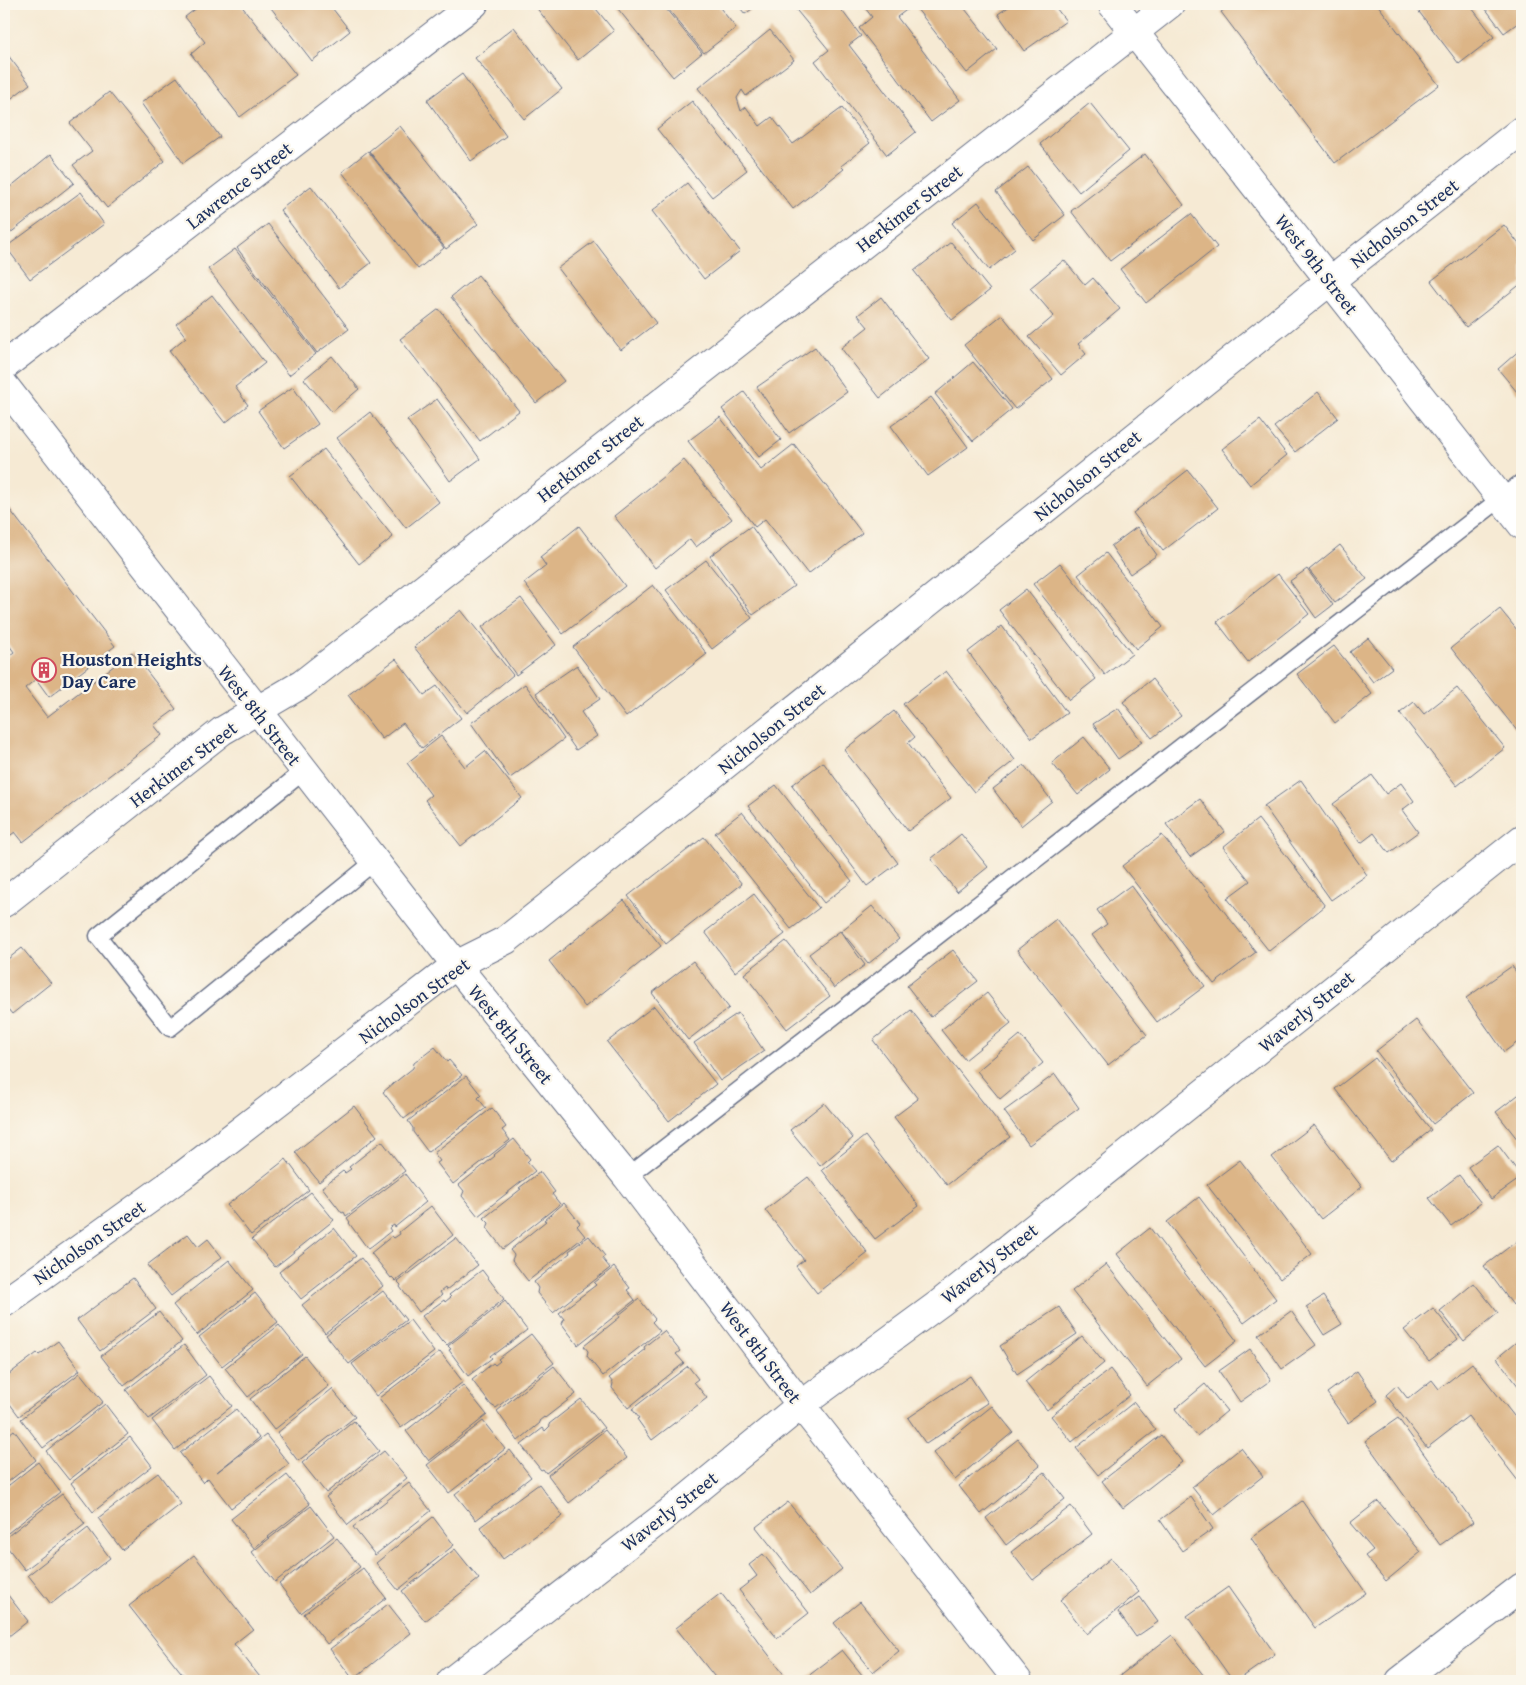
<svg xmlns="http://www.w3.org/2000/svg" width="1526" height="1685" font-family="'Gentium Book Plus',serif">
  <rect width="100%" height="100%" fill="#fbf7ec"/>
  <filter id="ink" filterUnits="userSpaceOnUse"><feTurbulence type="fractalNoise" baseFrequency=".02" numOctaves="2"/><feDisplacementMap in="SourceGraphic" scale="10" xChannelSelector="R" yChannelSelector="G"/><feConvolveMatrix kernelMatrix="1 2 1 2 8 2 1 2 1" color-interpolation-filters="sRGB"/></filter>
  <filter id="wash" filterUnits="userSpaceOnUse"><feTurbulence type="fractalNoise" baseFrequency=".0096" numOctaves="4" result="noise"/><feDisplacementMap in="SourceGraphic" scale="20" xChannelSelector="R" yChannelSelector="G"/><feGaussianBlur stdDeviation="1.12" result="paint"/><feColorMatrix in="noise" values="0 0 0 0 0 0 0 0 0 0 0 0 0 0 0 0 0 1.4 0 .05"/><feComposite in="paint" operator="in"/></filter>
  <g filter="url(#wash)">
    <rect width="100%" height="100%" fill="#f6ead4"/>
    <g id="blocks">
      <!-- building -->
      <path fill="#dcb587" d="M202 4H240L296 75 240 117 191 54 205 42 185 17Z
        M268 4H329L350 31 312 61Z
        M538 4H592L614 31 578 60 535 6Z
        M614 4H662L702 53 673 77Z
        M664 4H717L736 28 704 53Z
        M737 4H759L745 14Z
        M796 4H837L861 36 849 45 916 132 887 155 815 61 829 50 793 6Z
        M862 4H906L909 8 897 17 960 100 931 122 859 28 872 17Z
        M913 4H961L997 49 967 73Z
        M1013 4H1053L1066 21 1024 51 998 14Z
        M1232 4H1377L1439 85 1335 163 1221 12Z
        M1413 4H1469L1494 37 1459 64Z
        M1482 4H1522V20L1504 33Z
        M514 27 562 89 524 119 475 58Z
        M770 30 794 60 746 96 742 90 737 98 741 111 746 107 760 126 772 117 793 144 842 108 870 143 841 166 844 169 793 209 698 88Z
        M4 50 30 84 4 104Z
        M462 74 506 136 471 161 427 100Z
        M177 77 220 137 183 163 141 103Z
        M109 92 165 161 107 208 73 165 92 151 70 123Z
        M692 101 747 170 712 197 657 129Z
        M1090 103 1129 151 1079 192 1040 144Z
        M400 126 478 224 446 249 369 151Z
        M368 151 444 248 418 269 342 172Z
        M51 154 74 183 4 238V192Z
        M1145 154 1184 205 1110 261 1071 211Z
        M1028 167 1065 215 1033 240 996 192Z
        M687 183 740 251 704 279 652 211Z
        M311 186 371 263 339 288 280 210Z
        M81 192 104 224 30 279 6 247Z
        M978 202 1015 249 989 270 952 223Z
        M1191 214 1217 247 1146 303 1120 269Z
        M268 224 349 329 317 353 237 248Z
        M1504 225 1522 248V283L1466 327 1431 281Z
        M594 241 656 323 621 350 558 268Z
        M951 242 990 290 952 320 914 271Z
        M235 249 316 354 289 375 208 269Z
        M1064 260 1085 285 1093 278 1120 309 1078 344 1086 354 1061 375 1029 337 1054 316 1030 288Z
        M478 275 564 381 536 403 451 297Z
        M212 295 265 363 235 387 248 405 225 423 169 351 186 337 176 324Z
        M881 297 929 359 880 398 841 348 868 327 858 315Z
        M439 309 519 411 480 441 400 339Z
        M1002 315 1053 379 1015 409 964 345Z
        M815 347 847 392 789 433 757 387Z
        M1522 348V398L1498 369Z
        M332 356 359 389 332 412 304 379Z
        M973 362 1012 409 973 441 935 394Z
        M293 387 318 424 284 448 258 411Z
        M744 392 781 440 759 457 722 409Z
        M1318 392 1338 418 1295 452 1274 427Z
        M931 397 968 447 928 476 891 426Z
        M437 399 480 459 450 481 407 420Z
        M370 412 439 502 406 528 337 438Z
        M720 417 761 470 794 444 862 533 808 574 765 519 755 527 688 441Z
        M1260 420 1287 455 1250 485 1222 449Z
        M324 449 393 537 359 564 290 476Z
        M684 460 732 519 696 547 690 539 655 568 614 516Z
        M1188 470 1218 508 1163 551 1133 513Z
        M4 502 115 646 49 697 36 679 25 688 47 717 132 652 176 709 154 725 162 735 23 842 15 832 4 840V660L14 652 4 638Z
        M579 526 625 586 563 634 524 583 546 566 540 557Z
        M751 526 794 586 753 615 710 556Z
        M1137 527 1157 555 1130 574 1111 546Z
        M1340 545 1367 579 1335 603 1309 570Z
        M1106 553 1163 627 1136 649 1078 575Z
        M706 560 752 618 712 649 666 590Z
        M1060 563 1132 654 1105 675 1033 584Z
        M1307 569 1333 605 1316 618 1290 581Z
        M1278 574 1309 614 1248 662 1217 622Z
        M653 585 707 654 626 717 573 647Z
        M1026 589 1096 679 1069 700 999 610Z
        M521 598 556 645 516 675 482 627Z
        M1500 609 1522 636V737L1451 648Z
        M461 610 513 675 467 713 414 647Z
        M1002 626 1067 713 1032 738 968 652Z
        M1368 638 1392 668 1373 682 1350 652Z
        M1334 646 1372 694 1335 723 1297 674Z
        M396 659 424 695 437 686 461 718 422 748 403 723 382 739 348 695Z
        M577 665 600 699 581 712 597 736 576 750 536 693Z
        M946 671 1015 760 974 792 903 704Z
        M1152 679 1181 716 1152 738 1123 702Z
        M525 684 564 739 510 778 471 723Z
        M1457 688 1505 748 1457 786 1400 713 1414 702 1424 714Z
        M1118 708 1142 742 1118 759 1093 724Z
        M894 711 915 737 908 743 951 798 908 831 844 750Z
        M441 736 465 767 485 751 522 798 461 846 425 800 431 795 407 763Z
        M1084 737 1110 769 1078 795 1052 763Z
        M823 762 898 863 867 886 792 785Z
        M1024 765 1052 801 1021 826 993 789Z
        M1372 775 1386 794 1401 783 1414 801 1402 810 1418 832 1389 853 1374 833 1361 843 1333 804Z
        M1301 780 1367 875 1331 900 1264 806Z
        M776 785 852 881 824 903 748 806Z
        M1200 799 1225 832 1190 857 1166 824Z
        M742 812 819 908 791 929 715 833Z
        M1258 819 1325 906 1269 951 1227 898 1250 881 1223 847Z
        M961 834 988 867 957 892 931 859Z
        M1162 835 1200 883 1201 882 1256 952 1214 984 1122 866Z
        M704 837 742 884 666 944 628 896Z
        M1131 885 1205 986 1157 1022 1092 935 1107 924 1097 910Z
        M754 894 785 934 735 972 705 932Z
        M624 900 661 946 585 1007 549 961Z
        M872 906 899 939 868 964 841 931Z
        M1056 919 1147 1035 1108 1065 1017 950Z
        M840 931 865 965 834 988 809 954Z
        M786 941 830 996 787 1029 744 974Z
        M22 948 51 983 12 1014 4 1004V962Z
        M953 950 978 981 931 1017 907 986Z
        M693 961 729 1008 688 1040 652 993Z
        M1512 966 1522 981V1039L1504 1052 1466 998Z
        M987 993 1011 1023 965 1060 941 1030Z
        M654 1006 716 1084 669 1121 607 1042Z
        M911 1010 1010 1137 947 1185 894 1117 918 1099 873 1040Z
        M738 1013 764 1051 720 1081 694 1043Z
        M1416 1020 1473 1093 1433 1124 1376 1051Z
        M1020 1035 1043 1063 1000 1099 977 1071Z
        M435 1047 447 1062 449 1060 462 1075 404 1119 383 1092 413 1068 414 1063Z
        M1375 1058 1431 1130 1391 1161 1335 1089Z
        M1055 1074 1079 1108 1029 1145 1004 1111Z
        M466 1076 481 1095 478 1098 486 1108 428 1152 413 1132V1128L408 1121Z
        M1522 1092V1145L1496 1112Z
        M824 1103 853 1138 820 1166 790 1130Z
        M354 1106 377 1136 319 1182 295 1152Z
        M492 1108 506 1127 502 1130 510 1140 453 1184 437 1163 440 1161 434 1153Z
        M1314 1125 1362 1187 1321 1219 1272 1157Z
        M865 1136 919 1206 875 1239 822 1170Z
        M514 1139 530 1159 527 1162 535 1171 478 1216 462 1196 464 1191 459 1185 495 1156 494 1155Z
        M382 1141 405 1171 346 1216 344 1212 342 1213 322 1187 343 1171 345 1173 351 1169 349 1167Z
        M1498 1145 1522 1177 1491 1199 1468 1167Z
        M286 1159 309 1190 251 1235 227 1205Z
        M1240 1160 1312 1254 1280 1279 1207 1185Z
        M540 1172 555 1192 552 1194 560 1204 503 1249 487 1228 489 1223 484 1218 521 1189 519 1188Z
        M405 1174 426 1202 395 1227 394 1225 389 1228 391 1231 368 1249 349 1223 350 1222 347 1218Z
        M1459 1175 1481 1203 1451 1226 1429 1198Z
        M808 1177 868 1253 817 1293 796 1266 804 1260 765 1210Z
        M311 1192 334 1220 275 1267 252 1239Z
        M1199 1197 1276 1299 1244 1323 1167 1222Z
        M564 1203 580 1223 577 1226 585 1236 528 1281 512 1260 514 1255 510 1250 546 1221 544 1220Z
        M431 1206 453 1235 396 1281 392 1277 391 1278 371 1253 392 1236 394 1238 400 1234 399 1232Z
        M334 1228 356 1256 301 1299 279 1272Z
        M1150 1228 1237 1341 1205 1366 1117 1254Z
        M188 1234 198 1247 208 1239 222 1257 171 1296 147 1265Z
        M589 1236 605 1256 602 1258 610 1268 553 1313 537 1293 538 1288 534 1282 570 1253 569 1251Z
        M456 1238 478 1265 446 1290 445 1288 440 1292 442 1295 419 1312 400 1287 401 1285 398 1282Z
        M1521 1238 1522 1298 1513 1305 1484 1266Z
        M361 1258 383 1286 325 1333 302 1305Z
        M229 1260 253 1290 197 1335 173 1305Z
        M1106 1264 1181 1359 1147 1386 1072 1291Z
        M614 1267 630 1288 627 1290 635 1300 578 1345 562 1324 564 1319 559 1313 596 1285 594 1283Z
        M482 1270 504 1299 447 1345 443 1341 442 1342 422 1316 444 1300 445 1302 451 1297 449 1295Z
        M133 1278 156 1309 100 1351 77 1320Z
        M1474 1283 1498 1313 1464 1341 1440 1311Z
        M383 1291 406 1320 349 1364 326 1335Z
        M255 1293 278 1322 222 1366 199 1337Z
        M1323 1296 1342 1324 1324 1335 1306 1307Z
        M639 1299 655 1319 652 1322 660 1331 603 1376 587 1356 588 1351 584 1346 620 1317 619 1315Z
        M505 1301 527 1330 495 1354V1352L490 1356 492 1358 468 1376 449 1350 451 1349 448 1346Z
        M1059 1307 1077 1334 1017 1374 1000 1346Z
        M1433 1308 1458 1339 1429 1361 1404 1330Z
        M1291 1311 1316 1345 1282 1369 1258 1335Z
        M159 1312 182 1341 124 1386 101 1356Z
        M410 1320 434 1352 376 1396 352 1364Z
        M279 1325 302 1354 248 1397 225 1368Z
        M664 1331 680 1351 676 1354 684 1363 628 1408 612 1388 613 1383 609 1378 645 1349 644 1347Z
        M531 1334 554 1363 496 1408 491 1405 472 1380 493 1363 495 1365 500 1361 498 1359Z
        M1082 1336 1104 1363 1047 1410 1025 1382Z
        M1520 1339 1522 1342V1391L1497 1358Z
        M58 1341 80 1370 19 1416 4 1396V1378L37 1353 39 1355Z
        M184 1345 206 1375 149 1419 126 1390Z
        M1250 1349 1271 1380 1240 1402 1219 1371Z
        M440 1352 463 1382 401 1428 379 1398Z
        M305 1356 329 1386 274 1430 250 1399Z
        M1472 1363 1522 1426 1521 1454 1522 1486 1468 1416 1427 1448 1386 1395 1397 1385 1408 1399 1432 1380 1439 1389Z
        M554 1366 576 1394 545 1418 544 1417 539 1421 540 1423 518 1441 497 1411Z
        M688 1366 698 1379 694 1382 707 1398 652 1440 637 1419 639 1418 632 1409Z
        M1110 1369 1130 1395 1072 1442 1051 1416Z
        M1357 1371 1378 1401 1348 1423 1327 1393Z
        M80 1373 103 1402 43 1448 21 1419Z
        M209 1376 232 1406 175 1450 152 1420Z
        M970 1376 988 1403 926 1444 908 1418Z
        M1205 1384 1227 1411 1197 1436 1175 1409Z
        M463 1385 487 1415 429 1461 406 1431Z
        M332 1389 355 1417 298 1461 277 1433Z
        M581 1399 604 1428 546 1473 543 1469 541 1470 521 1445 543 1428 545 1431 550 1426 549 1424Z
        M1134 1402 1156 1430 1098 1475 1076 1448Z
        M105 1404 128 1434 69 1480 46 1451Z
        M992 1406 1013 1432 955 1480 933 1453Z
        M236 1409 259 1438 217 1472 266 1435 289 1464 231 1508 208 1478 203 1483 180 1453Z
        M4 1416 11 1427 4 1433Z
        M1398 1418 1473 1522 1440 1545 1365 1441Z
        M354 1421 379 1451 326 1493 302 1463Z
        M483 1421 505 1449 449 1493 427 1465Z
        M14 1430 36 1460 4 1485V1438Z
        M605 1430 627 1458 569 1503 548 1475Z
        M1161 1435 1182 1462 1123 1508 1102 1481Z
        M130 1437 152 1466 93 1512 71 1483Z
        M1018 1439 1040 1466 981 1514 959 1486Z
        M1241 1448 1263 1476 1214 1515 1192 1487Z
        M510 1450 531 1477 476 1520 455 1494Z
        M384 1451 407 1478 348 1525 326 1497Z
        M38 1462 60 1492 4 1536V1489Z
        M1044 1472 1065 1499 1006 1545 986 1518Z
        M158 1473 181 1504 122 1550 98 1518Z
        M287 1475 310 1504 254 1548 231 1519Z
        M409 1483 431 1511 375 1555 353 1527Z
        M539 1484 563 1516 503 1559 480 1527Z
        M62 1494 85 1524 25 1570 4 1543V1539Z
        M1191 1497 1213 1529 1182 1551 1160 1520Z
        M1302 1501 1366 1593 1315 1628 1251 1538Z
        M1378 1501 1421 1552 1386 1581 1365 1556 1373 1550 1350 1523Z
        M788 1502 842 1569 810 1595 756 1527Z
        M311 1506 334 1536 275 1582 252 1552Z
        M1071 1506 1092 1534 1033 1580 1011 1552Z
        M433 1517 454 1545 398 1590 376 1563Z
        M88 1528 110 1558 51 1604 28 1575Z
        M337 1538 360 1567 301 1613 279 1584Z
        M455 1549 479 1579 425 1621 402 1591Z
        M763 1554 809 1613 777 1638 739 1590 757 1576 749 1565Z
        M194 1555 253 1629 234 1644 263 1681H188L129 1606Z
        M1111 1558 1139 1592 1087 1634 1060 1600Z
        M363 1568 386 1598 327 1644 304 1614Z
        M1228 1587 1275 1654 1237 1681H1233L1187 1616Z
        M4 1590 28 1621 4 1640Z
        M721 1593 789 1681H718L676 1628Z
        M1140 1597 1158 1622 1136 1637 1118 1612Z
        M860 1602 899 1651 873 1672 834 1623Z
        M388 1604 411 1633 353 1679 330 1649Z
        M1172 1635 1208 1681H1113Z
        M842 1650 867 1681H811L807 1677Z"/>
    </g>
  </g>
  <g filter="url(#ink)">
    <use href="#blocks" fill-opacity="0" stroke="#687087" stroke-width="1"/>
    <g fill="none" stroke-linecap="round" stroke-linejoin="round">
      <defs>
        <path id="lane" d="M304 771 98 936 170 1028 375 861
          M627 1177 1522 482"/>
        <path id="street" d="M1112 4 1522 525
          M4 366 474 4
          M4 385 456 965 627 1177 801 1405 1018 1681
          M4 903 222 731 302 684 1170 4
          M4 1303 183 1175 456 965 506 940 1330 281 1522 130
          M451 1681 680 1504 801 1405 940 1303 1522 839
          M1400 1681 1522 1587"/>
      </defs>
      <!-- lane casing -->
      <use href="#lane" stroke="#687087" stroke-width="19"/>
      <!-- street casing -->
      <use href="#street" stroke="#687087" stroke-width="30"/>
      <!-- lane -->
      <use href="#lane" stroke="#fff" stroke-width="16"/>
      <!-- street -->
      <use href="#street" stroke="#fff" stroke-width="28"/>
    </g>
  </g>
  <!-- icons -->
  <defs>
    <symbol id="building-ring" viewBox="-11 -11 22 22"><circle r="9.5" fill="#fbf7ec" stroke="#d1495b" stroke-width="1.5"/><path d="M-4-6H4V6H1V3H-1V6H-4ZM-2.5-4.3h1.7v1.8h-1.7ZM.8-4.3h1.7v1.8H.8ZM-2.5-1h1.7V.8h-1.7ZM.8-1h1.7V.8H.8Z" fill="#d1495b"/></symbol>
  </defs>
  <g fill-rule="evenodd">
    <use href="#building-ring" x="30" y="656" width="28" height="28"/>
  </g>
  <g text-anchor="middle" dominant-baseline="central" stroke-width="4.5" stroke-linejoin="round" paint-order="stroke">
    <!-- street labels -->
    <g font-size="19" fill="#1b2f5e" stroke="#fbf7ec">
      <text transform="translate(239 185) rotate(-38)">Lawrence Street</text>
      <text transform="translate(909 208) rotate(-38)">Herkimer Street</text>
      <text transform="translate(1404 223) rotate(-38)">Nicholson Street</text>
      <text transform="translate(1317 264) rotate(52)">West 9th Street</text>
      <text transform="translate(590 458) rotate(-38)">Herkimer Street</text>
      <text transform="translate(1087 475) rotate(-39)">Nicholson Street</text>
      <text transform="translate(260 715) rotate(52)">West 8th Street</text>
      <text transform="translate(771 728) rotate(-39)">Nicholson Street</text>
      <text transform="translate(183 764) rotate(-37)">Herkimer Street</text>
      <text transform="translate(414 1000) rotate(-36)">Nicholson Street</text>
      <text transform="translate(1306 1011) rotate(-39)">Waverly Street</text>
      <text transform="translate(511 1034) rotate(51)">West 8th Street</text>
      <text transform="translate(89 1242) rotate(-35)">Nicholson Street</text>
      <text transform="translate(989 1263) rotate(-38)">Waverly Street</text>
      <text transform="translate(761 1352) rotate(53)">West 8th Street</text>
      <text transform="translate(669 1511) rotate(-38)">Waverly Street</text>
    </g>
    <!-- poi labels -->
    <g font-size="19" font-weight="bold" fill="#1b2f5e" stroke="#fbf7ec" text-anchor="start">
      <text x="62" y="659">Houston Heights<tspan x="62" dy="22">Day Care</tspan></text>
    </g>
  </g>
  <!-- margin -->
  <rect width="1526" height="1685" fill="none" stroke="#fbf7ec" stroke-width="20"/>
</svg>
